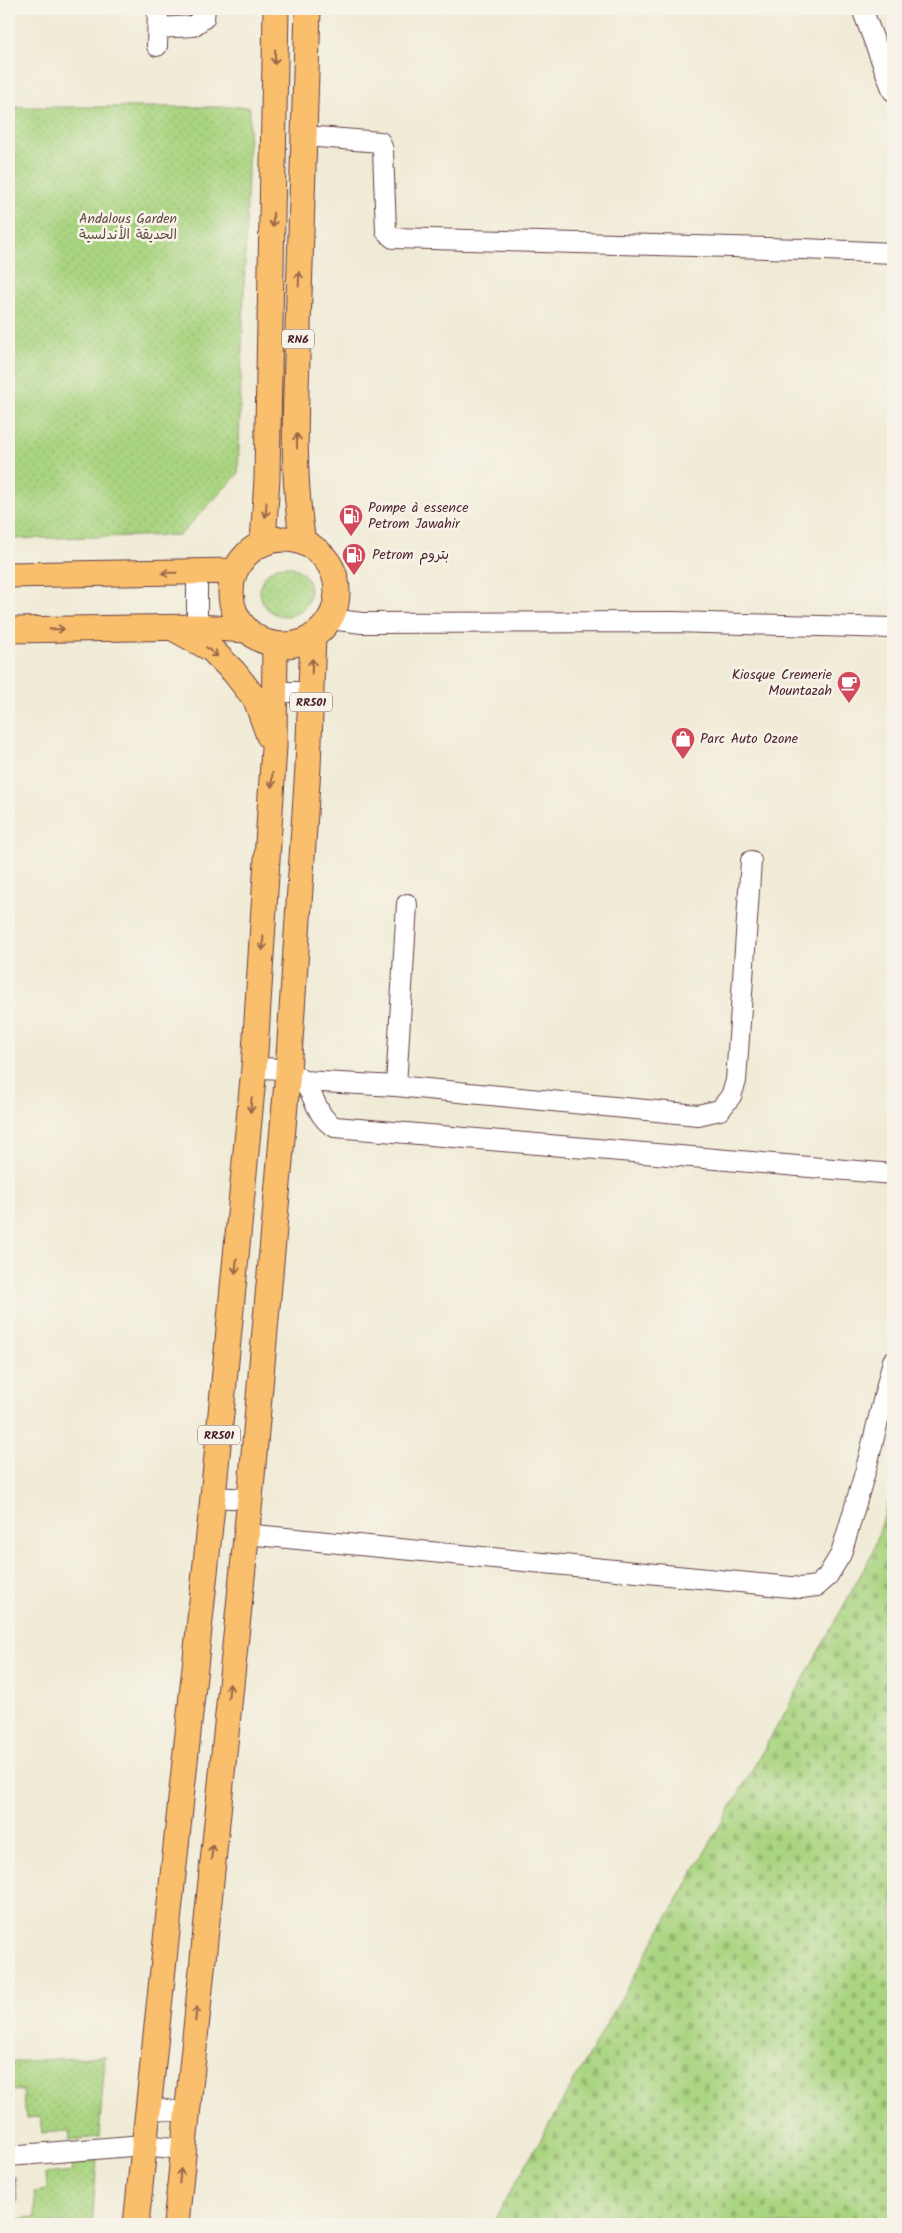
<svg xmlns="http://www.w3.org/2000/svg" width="902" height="2233" font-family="Kalam,'Playpen Sans Arabic',sans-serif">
  <defs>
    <pattern id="grass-dots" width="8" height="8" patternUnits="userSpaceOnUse" patternTransform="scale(1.25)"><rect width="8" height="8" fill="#a9d480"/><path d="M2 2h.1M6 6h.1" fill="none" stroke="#93b66f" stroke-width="1.8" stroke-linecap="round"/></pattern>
    <pattern id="cemetery-stones" width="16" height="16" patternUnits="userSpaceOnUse" patternTransform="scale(1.25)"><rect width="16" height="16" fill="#a9d480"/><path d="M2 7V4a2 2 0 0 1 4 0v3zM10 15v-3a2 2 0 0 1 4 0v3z" fill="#93b66f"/></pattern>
    <pattern id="water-ripples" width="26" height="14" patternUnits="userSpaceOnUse" patternTransform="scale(1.25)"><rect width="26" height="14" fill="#63a1d5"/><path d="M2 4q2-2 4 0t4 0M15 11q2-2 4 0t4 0" fill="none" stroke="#5483ad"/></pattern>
  </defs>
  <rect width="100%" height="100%" fill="#f7f3e8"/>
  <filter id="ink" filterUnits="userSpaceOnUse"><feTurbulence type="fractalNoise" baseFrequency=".02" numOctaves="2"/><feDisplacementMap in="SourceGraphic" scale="10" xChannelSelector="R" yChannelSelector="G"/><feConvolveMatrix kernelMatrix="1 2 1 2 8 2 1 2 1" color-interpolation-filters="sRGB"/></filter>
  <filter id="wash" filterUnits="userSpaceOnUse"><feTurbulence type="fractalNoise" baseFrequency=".0096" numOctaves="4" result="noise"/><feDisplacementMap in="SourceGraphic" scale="20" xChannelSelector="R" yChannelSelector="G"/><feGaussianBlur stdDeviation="1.12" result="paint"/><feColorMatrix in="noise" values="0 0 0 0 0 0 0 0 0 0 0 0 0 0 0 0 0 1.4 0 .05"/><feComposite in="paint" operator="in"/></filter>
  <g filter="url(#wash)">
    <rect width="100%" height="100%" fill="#f0ebd6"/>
    <!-- grass -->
    <path fill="url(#grass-dots)" stroke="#7a7a56" d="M9 107H250L238 474 180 535 9 539Z
      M260 591a25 25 0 1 1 50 0a25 25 0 1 1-50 0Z
      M105 2056 99 2137 70 2140 69 2131 42 2133 40 2117 26 2118 23 2090 9 2091V2062Z
      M97 2160 92 2224H9V2220L36 2217 34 2192 47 2190 46 2174 73 2171 72 2163Z"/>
    <!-- cemetery -->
    <path fill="url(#cemetery-stones)" stroke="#7a7a56" d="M893 1488V2224H492L788 1707 872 1554Z"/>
    <!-- water -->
    <path fill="url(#water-ripples)" stroke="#566080" d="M15 2177 17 2202 9 2203V2178Z"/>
  </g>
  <g filter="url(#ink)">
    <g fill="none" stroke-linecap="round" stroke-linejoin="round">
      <defs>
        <path id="minor" d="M864 14 893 91
          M158 28 193 26 204 18 205 9
          M157 46 158 9
          M305 136 380 142 383 150 386 231 393 238 803 249 893 253
          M330 619 362 623 673 622 893 628
          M197 627V573
          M275 692H311
          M254 1068C265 1069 280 1067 289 1072 317 1084 312 1116 335 1127L893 1174
          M304 1081 396 1086 698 1115 720 1110 731 1096 736 1081 751 861
          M396 1086 407 904
          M213 1497 250 1499
          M245 1534 801 1588 817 1586 827 1577 841 1554 866 1469 893 1361
          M148 2107 186 2113
          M9 2156 143 2145 183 2149"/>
        <path id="major" d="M231 592a53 53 0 1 1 106 0a53 53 0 1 1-106 0Z
          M303 542C291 472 296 398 298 327 301 221 304 115 308 9
          M263 543 267 478 276 9
          M9 575 235 571
          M173 628 211 649 234 672 256 700 269 736
          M9 630 197 627 247 630
          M136 2224 213 1497 254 1068 274 747 275 644
          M176 2224 250 1499 288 1071 308 767 313 636"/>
      </defs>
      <!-- minor casing -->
      <use href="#minor" stroke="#633e45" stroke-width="22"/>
      <!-- major casing -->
      <use href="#major" stroke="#633e45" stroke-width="27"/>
      <!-- minor -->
      <use href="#minor" stroke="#fff" stroke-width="20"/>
      <!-- major -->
      <use href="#major" stroke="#f9bf6d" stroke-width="25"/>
    </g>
    <!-- one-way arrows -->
    <defs><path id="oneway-shaft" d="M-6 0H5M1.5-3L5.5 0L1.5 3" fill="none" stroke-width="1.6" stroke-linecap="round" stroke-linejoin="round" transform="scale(1.25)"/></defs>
    <g stroke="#996749">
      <use href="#oneway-shaft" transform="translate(275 57) rotate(91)"/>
      <use href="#oneway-shaft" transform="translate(273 220) rotate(91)"/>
      <use href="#oneway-shaft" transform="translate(299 279) rotate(-88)"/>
      <use href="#oneway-shaft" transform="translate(297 441) rotate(-90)"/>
      <use href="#oneway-shaft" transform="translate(266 510) rotate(94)"/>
      <use href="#oneway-shaft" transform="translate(169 573) rotate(179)"/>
      <use href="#oneway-shaft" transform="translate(57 629) rotate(-1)"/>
      <use href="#oneway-shaft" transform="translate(212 652) rotate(39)"/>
      <use href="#oneway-shaft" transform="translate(312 666) rotate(-88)"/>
      <use href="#oneway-shaft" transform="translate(272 780) rotate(93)"/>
      <use href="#oneway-shaft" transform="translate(263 943) rotate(93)"/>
      <use href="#oneway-shaft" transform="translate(251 1105) rotate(95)"/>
      <use href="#oneway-shaft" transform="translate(236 1266) rotate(96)"/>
      <use href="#oneway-shaft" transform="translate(229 1691) rotate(-84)"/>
      <use href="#oneway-shaft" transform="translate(212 1852) rotate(-84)"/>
      <use href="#oneway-shaft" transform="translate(196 2014) rotate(-84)"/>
      <use href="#oneway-shaft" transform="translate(180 2176) rotate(-85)"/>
    </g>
  </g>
  <!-- icons -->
  <defs>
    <symbol id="fuel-pin" viewBox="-11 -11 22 30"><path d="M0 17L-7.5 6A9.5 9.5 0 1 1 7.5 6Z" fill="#d1495b" stroke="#f7f3e8"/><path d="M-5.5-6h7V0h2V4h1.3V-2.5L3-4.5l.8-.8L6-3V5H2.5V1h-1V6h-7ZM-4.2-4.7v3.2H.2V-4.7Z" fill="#fff"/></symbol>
    <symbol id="cafe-pin" viewBox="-11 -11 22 30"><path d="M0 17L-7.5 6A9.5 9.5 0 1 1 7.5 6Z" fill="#d1495b" stroke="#f7f3e8"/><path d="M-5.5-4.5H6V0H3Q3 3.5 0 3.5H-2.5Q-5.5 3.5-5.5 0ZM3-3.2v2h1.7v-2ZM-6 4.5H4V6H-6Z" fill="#fff"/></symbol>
    <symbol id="shop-pin" viewBox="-11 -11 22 30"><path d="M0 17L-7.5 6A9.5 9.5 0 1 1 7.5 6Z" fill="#d1495b" stroke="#f7f3e8"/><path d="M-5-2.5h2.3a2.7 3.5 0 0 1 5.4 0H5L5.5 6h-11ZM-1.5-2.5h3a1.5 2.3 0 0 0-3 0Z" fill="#fff"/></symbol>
  </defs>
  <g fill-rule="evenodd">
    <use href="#fuel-pin" x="337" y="502" width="28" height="38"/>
    <use href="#fuel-pin" x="340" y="541" width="28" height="38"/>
    <use href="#cafe-pin" x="835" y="669" width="28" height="38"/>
    <use href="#shop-pin" x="669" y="725" width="28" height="38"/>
  </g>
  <g text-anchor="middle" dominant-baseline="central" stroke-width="5" stroke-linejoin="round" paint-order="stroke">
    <!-- shield labels -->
    <g fill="#f7f3e8" stroke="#7e5f64" stroke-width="1">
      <rect x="282" y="329.5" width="32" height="19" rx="4"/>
      <rect x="290" y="692.5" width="42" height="19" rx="4"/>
      <rect x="198" y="1425.5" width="42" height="19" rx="4"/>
    </g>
    <g font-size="12" font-weight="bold" fill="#4a1f2b">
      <text x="298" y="339">RN6</text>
      <text x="311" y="702">RR501</text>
      <text x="219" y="1435">RR501</text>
    </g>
    <!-- park labels -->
    <g font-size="14" fill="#624c40" stroke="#f7f3e8">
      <text x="128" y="219">Andalous Garden<tspan x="128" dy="16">الحديقة الأندلسية</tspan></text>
    </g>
    <!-- poi labels -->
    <g font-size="14" fill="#4a1f2b" stroke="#f7f3e8" text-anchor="start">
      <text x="368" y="508">Pompe à essence<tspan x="368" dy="16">Petrom Jawahir</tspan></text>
      <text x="372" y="555">Petrom بتروم</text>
      <text x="832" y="675" text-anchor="end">Kiosque Cremerie<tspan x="832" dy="16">Mountazah</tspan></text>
      <text x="700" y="739">Parc Auto Ozone</text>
    </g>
  </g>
  <!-- margin -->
  <rect width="902" height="2233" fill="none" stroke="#f7f3e8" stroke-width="30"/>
</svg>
